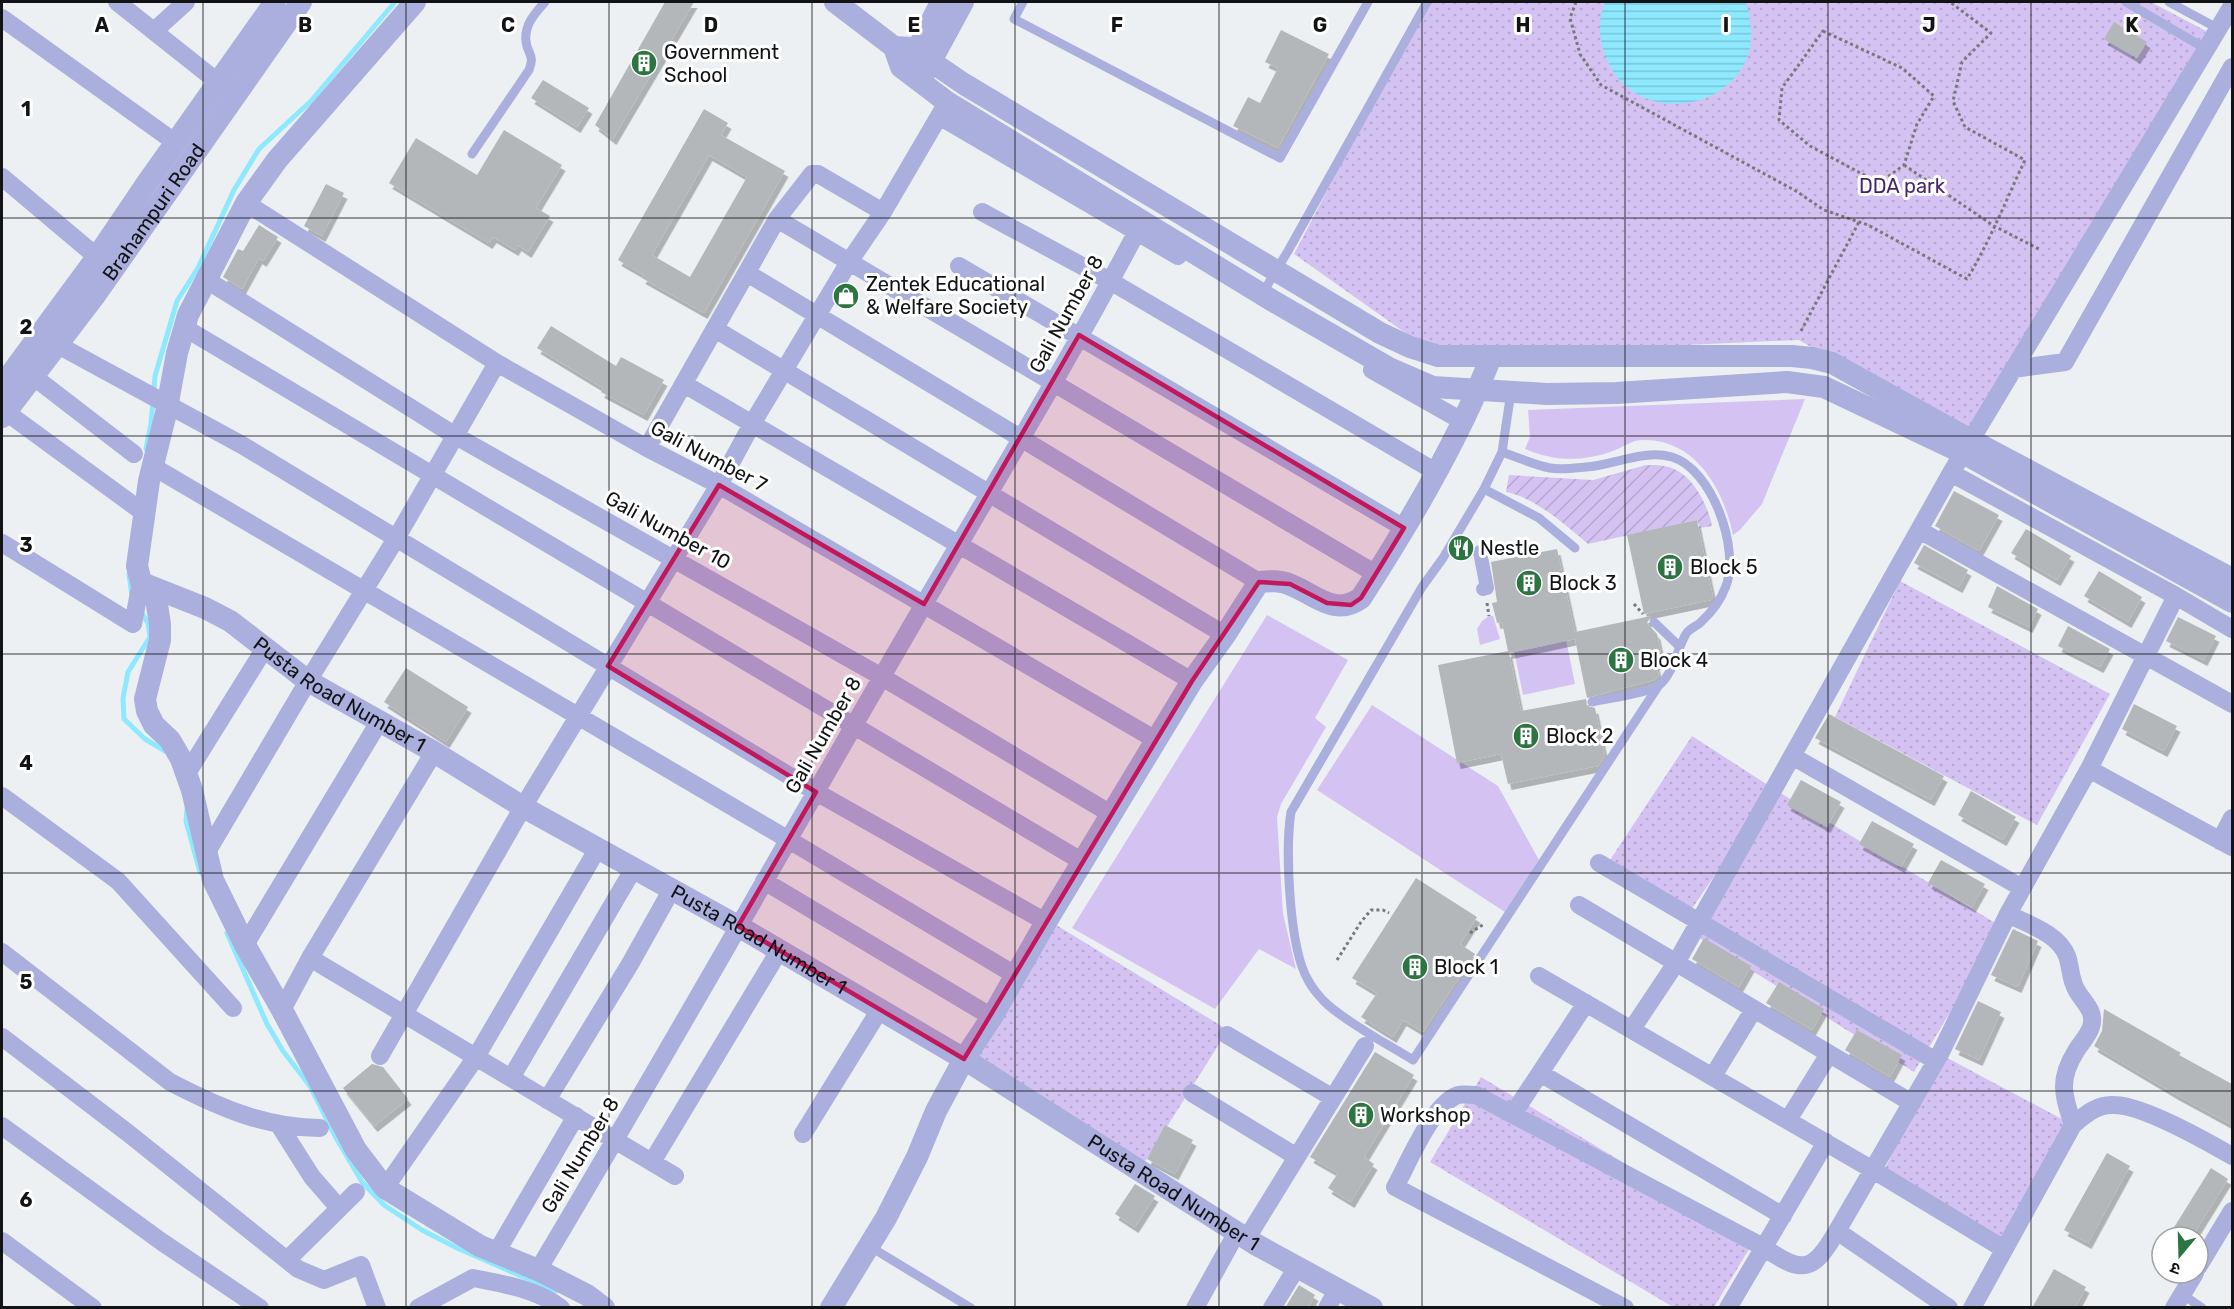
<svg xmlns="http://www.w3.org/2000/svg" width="2234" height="1309" font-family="Rubik,'Noto Sans Devanagari',sans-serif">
  <defs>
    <pattern id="park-dots" width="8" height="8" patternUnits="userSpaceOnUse" patternTransform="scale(1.5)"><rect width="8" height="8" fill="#d4c3f2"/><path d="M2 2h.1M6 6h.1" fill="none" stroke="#b5a7cf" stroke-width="1.8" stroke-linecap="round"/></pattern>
    <pattern id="garden-furrows" width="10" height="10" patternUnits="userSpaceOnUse" patternTransform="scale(1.5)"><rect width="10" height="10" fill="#d4c3f2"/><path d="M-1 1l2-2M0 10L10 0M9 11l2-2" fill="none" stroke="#b5a7cf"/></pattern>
    <pattern id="water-rules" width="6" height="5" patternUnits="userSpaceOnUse" patternTransform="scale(1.5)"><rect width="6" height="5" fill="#8ee8fe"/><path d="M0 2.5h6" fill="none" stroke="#79c6d9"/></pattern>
    <filter id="shadow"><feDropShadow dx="3.5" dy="6" stdDeviation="0" flood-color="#0004"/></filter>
  </defs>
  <rect width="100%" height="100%" fill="#edf0f3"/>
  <!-- grass -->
  <path fill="#d4c3f2" d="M1805 399 1762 504 1740 530 1733 535C1725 496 1703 452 1662 442 1654 440 1644 439 1635 441 1627 444 1619 449 1610 452 1582 462 1552 461 1525 449L1530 437 1528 410Z
    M1267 615 1348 660 1315 718 1326 727 1281 804 1277 817 1283 914 1296 969 1259 949 1215 1009 1072 928Z
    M1489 616H1493L1500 639 1480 645 1477 629 1482 621Z
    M1565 635 1575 684 1523 695 1513 646Z
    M1372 705 1498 786 1539 860 1505 912 1317 790Z"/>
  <!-- park -->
  <path fill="url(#park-dots)" d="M1426 2H2151L2206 31 1971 440 1799 340 1438 356 1294 254Z
    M1900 581 2110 694 2037 825 1835 717Z
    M1692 736 1774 789 2002 927 1914 1072 1693 934 1768 797 1689 913 1608 863Z
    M1048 920 1228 1030 1139 1171 965 1055Z
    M1940 1054 2073 1125 2004 1249 1882 1175Z
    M1481 1077 1754 1241 1714 1307H1673L1430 1162Z"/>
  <!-- garden -->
  <path fill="url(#garden-furrows)" d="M1646 465C1657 465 1668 465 1678 471 1695 480 1709 508 1712 526L1700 528 1697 520 1588 544C1567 526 1534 497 1506 492L1509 475 1593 480Z"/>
  <!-- water -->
  <path fill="url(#water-rules)" d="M1605 2H1746C1750 17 1753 31 1750 47 1736 113 1638 125 1609 64 1603 52 1599 38 1600 24 1600 17 1603 9 1605 2Z"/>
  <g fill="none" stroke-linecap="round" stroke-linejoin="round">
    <!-- stream -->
    <path stroke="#8ee8fe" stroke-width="5" d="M146 449 151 424 155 376 177 301 198 268 234 190 259 149 311 101 395 2
      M129 574 132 597
      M140 610 148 623 150 637 128 672 123 698 124 719 145 739 165 751
      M187 809 186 821 200 872
      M227 933 267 1024 283 1051 310 1086 335 1136 362 1182 384 1205 422 1230 457 1248 556 1291"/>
  </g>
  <!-- building -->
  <path fill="#b3b7b9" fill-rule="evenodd" filter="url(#shadow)" d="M665 2H694L613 139 595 125Z
    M2114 22 2147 42 2137 58 2104 39Z
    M1281 30 1329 54 1278 148 1233 126 1248 97 1260 103 1278 68 1265 62Z
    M543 80 589 108 577 127 531 98Z
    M704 109 728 123 721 135 785 171 704 313 642 278 644 275 618 260ZM709 155 747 177 690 277 652 255Z
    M504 130 562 165 536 208 550 216 528 252 518 245 515 250 493 237 489 243 389 183 416 138 477 175Z
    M326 184 344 193 322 236 304 226Z
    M259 225 278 237 263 261 259 258 242 289 223 277 238 249 243 251Z
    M551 326 616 366 621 357 664 380 644 415 601 392 603 388 537 348Z
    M1954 491 1999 515 1979 551 1935 526Z
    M1697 520 1713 597 1711 600 1644 614 1627 535Z
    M2026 529 2071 556 2057 580 2011 553Z
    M1924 545 1968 570 1959 587 1914 563Z
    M1557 549 1575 632 1651 616 1647 623 1657 634 1663 663 1656 664 1659 676 1654 680 1587 698 1575 639 1509 653 1521 711 1586 699 1587 706 1595 708 1605 756 1598 766 1508 784 1501 754 1457 763 1438 665 1508 651 1502 622 1497 623 1492 603 1497 602 1491 562Z
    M2099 571 2142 597 2128 622 2084 596Z
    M1997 586 2038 609 2029 627 1988 607Z
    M2178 617 2216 636 2204 660 2166 641Z
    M2068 626 2110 649 2100 667 2058 646Z
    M406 668 468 707 446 742 384 702Z
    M2134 704 2177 726 2164 751 2122 729Z
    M1829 714 1944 776 1931 800 1815 738Z
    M1801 780 1841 802 1827 827 1787 805Z
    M1971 791 2016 817 2003 840 1958 815Z
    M1872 821 1914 844 1901 867 1859 844Z
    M1941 860 1985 884 1972 907 1928 883Z
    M1416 878 1477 917 1460 944 1475 954 1423 1032 1403 1020 1393 1037 1361 1017 1377 993 1352 978Z
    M2013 929 2038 941 2018 987 1991 975Z
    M1704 938 1751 966 1739 987 1692 959Z
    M1779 982 1824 1009 1812 1030 1766 1003Z
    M1978 1001 2001 1012 1979 1060 1955 1049Z
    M2104 1009 2181 1053 2179 1055 2232 1084V1125L2175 1094 2094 1046 2102 1031Z
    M1857 1030 1902 1055 1890 1077 1845 1050Z
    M1375 1052 1414 1075 1364 1157 1374 1164 1351 1202 1328 1188 1338 1173 1310 1157Z
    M372 1064 383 1067 408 1099 374 1126 343 1088Z
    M1165 1125 1193 1140 1175 1174 1147 1159Z
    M2107 1153 2130 1166 2088 1243 2064 1230Z
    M2211 1168 2228 1179 2192 1237H2168Z
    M1135 1184 1155 1196 1135 1227 1115 1214Z
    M2054 1269 2086 1287 2075 1308H2032Z
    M1299 1285 1315 1295 1308 1308H1285Z"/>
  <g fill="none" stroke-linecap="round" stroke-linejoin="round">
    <!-- path -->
    <path stroke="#77797b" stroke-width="3" stroke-dasharray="3 3" stroke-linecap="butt" d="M1576 2 1570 18 1580 54 1601 85 1796 191 1824 210 1868 225 1967 279C1990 241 2006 200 2025 160L1965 127 1953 101 1962 62 1991 33 1950 2
      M1823 31 1902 68 1934 96 1917 124 1904 165 1879 183 1810 146 1779 120 1782 88Z
      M1904 165 1994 226 2041 250
      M1801 331 1859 222
      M1487 603 1489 616
      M1634 604 1643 614
      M1470 933 1484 924
      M1337 960 1361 922 1371 910H1383L1389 913"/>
    <!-- service -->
    <path stroke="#aaafde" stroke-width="9" d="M1023 2 1014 19 1280 158 1368 2
      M2126 2 2206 49
      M2169 2 2219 29
      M472 154 529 70C535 55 528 55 526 42 524 25 535 13 545 2
      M1262 294 1288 251 1427 2
      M1511 392 1502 452 1484 489 1443 558 1422 587 1291 812C1285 848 1289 948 1308 980 1312 988 1321 999 1328 1005 1351 1025 1387 1044 1413 1060L1659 685
      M1502 452C1517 457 1534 465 1550 468 1561 470 1575 468 1586 467 1614 465 1644 449 1672 457 1712 469 1740 548 1726 586 1721 600 1711 613 1700 623 1695 627 1689 629 1686 634 1677 649 1673 675 1658 686 1644 694 1609 698 1592 702
      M1484 489 1539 518 1575 548
      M1654 622 1680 647
      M869 1246 971 1308
      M2182 1294 2202 1308"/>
    <!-- pedestrian -->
    <path stroke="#aaafde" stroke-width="14" d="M1480 552 1487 588 1483 589"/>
    <!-- minor -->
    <path stroke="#aaafde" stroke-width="18" d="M117 2 219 83
      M2 18 176 143
      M154 31 186 2
      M939 116 1178 256
      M2 177 97 257
      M246 203 497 363 647 448 719 485 1156 740
      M982 212 1110 281 1436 472
      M777 219 1376 574
      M959 266 1404 528
      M747 273 1259 582
      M205 279 454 435 882 677 1111 814
      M185 328 1083 862
      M715 329 1225 635
      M48 338 58 345 242 445 816 792 1046 922
      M2013 369 2065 362 2232 67
      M1372 370 1462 421
      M34 377 134 454
      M684 384 1192 681
      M6 412 144 513
      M647 448 777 219 812 174H818L883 212 945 106
      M152 466 789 840 1015 975
      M1919 530 2232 704
      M2 543 133 624 141 582
      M2176 596 2232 629
      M1792 756 2022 888
      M2089 769 2232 847
      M186 775 265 648
      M2 796 118 881 233 1008
      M2220 841 2232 818
      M207 852 308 681 397 537 497 363
      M1599 863 1936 1061
      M764 881 992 1017
      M1579 905 1912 1103
      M2008 914C2027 924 2058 933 2067 956 2071 967 2070 980 2077 991 2084 1003 2096 1011 2091 1027 2088 1036 2081 1043 2076 1051 2058 1080 2063 1094 2073 1125
      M245 945 379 722
      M2 952 170 1082C218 1107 266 1128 320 1128
      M310 958 675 1176
      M1539 976 1873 1170 2004 1249
      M282 1010 310 958 434 752
      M1632 1029 1676 963 1951 473 2232 6
      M1227 1035 1333 1098
      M2 1037 128 1133 298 1269 324 1280 361 1265 377 1308
      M380 1056 523 807 719 485 752 424 849 262 883 212
      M1540 1073 1783 1216
      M1713 1076 1754 1009
      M511 1078 634 868
      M1192 1093 1297 1157
      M547 1100 630 964 672 889
      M1513 1114 1586 1003
      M1788 1120 1829 1054
      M279 1125 312 1177 339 1208
      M2 1126 162 1242 260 1308
      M803 1134 879 1011
      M652 1162 779 951
      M385 1188 476 1057 598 848
      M1247 1238 1365 1046
      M2 1241 93 1308
      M496 1253 576 1116
      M287 1260 356 1192
      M2198 1267 2232 1211
      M538 1270C656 1073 769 873 883 675 970 523 1062 375 1143 220
      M418 1308 473 1278C503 1284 537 1289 561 1308
      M1195 1308 1237 1232
      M1272 1308 1297 1267
      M1327 1308 1337 1290
      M1625 1308 1395 1187C1408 1164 1432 1104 1458 1095 1463 1094 1471 1095 1476 1095L1765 1248C1804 1276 1814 1270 1837 1231
      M1728 1308 1826 1142
      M1949 1308 1837 1231 1940 1054 2008 914 2089 769 2176 596 1951 473
      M1972 1308 2073 1125C2085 1115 2097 1104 2114 1105 2142 1105 2206 1141 2232 1156
      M2174 1308 2195 1273"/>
    <!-- tertiary -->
    <g stroke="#aaafde" stroke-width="22">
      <path d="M415 2 277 160 246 203 188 315 177 353 166 413 149 481 137 566 141 582 156 599 160 624V640L145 699 147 711 154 725 170 740 181 759 192 790 213 880 245 945 282 1010 356 1150 385 1188 480 1246 538 1270 587 1295 604 1308"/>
      <path d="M835 2 894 47 901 67 947 102 1273 301 1389 368 1433 387 1547 394 1616 393 1787 382 1824 387 1963 453 2232 602"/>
      <path d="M894 47 911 48 964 84 1380 333 1410 347 1438 356H1792L1812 358 1832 363 1971 440 2232 579"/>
      <path d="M910 64 941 2"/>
      <path d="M924 74 963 2"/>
      <path d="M2 386 97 257 147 183 275 2"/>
      <path id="s1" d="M2 417 96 294 301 2"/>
      <path id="s2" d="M142 583 205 608 230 621 308 681 434 752 523 807 738 926 964 1059 1255 1244 1372 1308"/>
      <path d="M831 1308 886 1218 917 1157 936 1111 964 1059 992 1017 1046 922 1192 681 1225 635 1259 582C1270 581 1280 580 1291 585 1316 595 1335 617 1361 598 1410 522 1458 441 1491 357"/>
    </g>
  </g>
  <!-- marked area -->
  <path fill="#c2185b" fill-opacity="0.2" stroke="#c2185b" stroke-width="4.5" stroke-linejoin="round" d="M1079 335 1404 528 1361 598 1351 605 1327 603 1290 584 1259 582 1192 681 964 1059 738 926 816 792 608 666 719 485 924 604Z"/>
  <!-- grid -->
  <path fill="none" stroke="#121314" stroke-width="1.5" stroke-opacity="0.55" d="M203 2V1308M406 2V1308M609 2V1308M812 2V1308M1015 2V1308M1219 2V1308M1422 2V1308M1625 2V1308M1828 2V1308M2031 2V1308M2 218H2232M2 436H2232M2 654H2232M2 873H2232M2 1091H2232"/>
  <!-- icons -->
  <defs>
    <symbol id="building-disc" viewBox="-11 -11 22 22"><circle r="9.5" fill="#2c7440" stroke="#fff"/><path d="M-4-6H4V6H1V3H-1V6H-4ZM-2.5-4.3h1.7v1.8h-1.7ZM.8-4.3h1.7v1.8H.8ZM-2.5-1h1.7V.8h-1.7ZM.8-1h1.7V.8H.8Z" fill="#fff"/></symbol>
    <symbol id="shop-disc" viewBox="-11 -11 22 22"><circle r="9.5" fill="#2c7440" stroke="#fff"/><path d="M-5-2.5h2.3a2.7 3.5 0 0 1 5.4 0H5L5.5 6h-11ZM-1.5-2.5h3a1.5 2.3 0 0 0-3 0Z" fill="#fff"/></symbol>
    <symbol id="restaurant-disc" viewBox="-11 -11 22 22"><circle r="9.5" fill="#2c7440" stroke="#fff"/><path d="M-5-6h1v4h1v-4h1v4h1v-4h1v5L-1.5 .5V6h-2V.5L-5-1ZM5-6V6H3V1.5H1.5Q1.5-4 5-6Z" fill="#fff"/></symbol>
  </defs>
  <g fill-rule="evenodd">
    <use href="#building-disc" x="629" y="48" width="30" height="30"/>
    <use href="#shop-disc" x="831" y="281" width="30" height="30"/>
    <use href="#restaurant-disc" x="1446" y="533" width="30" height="30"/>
    <use href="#building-disc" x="1655" y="552" width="30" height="30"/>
    <use href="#building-disc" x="1514" y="568" width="30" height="30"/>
    <use href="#building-disc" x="1606" y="645" width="30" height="30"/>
    <use href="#building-disc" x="1511" y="721" width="30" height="30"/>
    <use href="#building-disc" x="1400" y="952" width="30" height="30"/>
    <use href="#building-disc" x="1346" y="1100" width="30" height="30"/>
  </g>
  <g text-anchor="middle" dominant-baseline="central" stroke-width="6" stroke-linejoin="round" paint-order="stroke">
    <!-- poi labels -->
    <g font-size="20" fill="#121314" stroke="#fff" text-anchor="start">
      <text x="664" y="52">Government<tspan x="664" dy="23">School</tspan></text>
      <text x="866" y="284">Zentek Educational<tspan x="866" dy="23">&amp; Welfare Society</tspan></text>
      <text x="1480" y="548">Nestle</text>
      <text x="1690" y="567">Block 5</text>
      <text x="1549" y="583">Block 3</text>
      <text x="1640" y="660">Block 4</text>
      <text x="1546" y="736">Block 2</text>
      <text x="1434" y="967">Block 1</text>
      <text x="1380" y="1115">Workshop</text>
    </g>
    <!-- park labels -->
    <g font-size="20" fill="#47256d" stroke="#fff">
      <text x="1902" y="186">DDA park</text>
    </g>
    <!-- street labels -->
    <g font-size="20" fill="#121314" stroke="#fff">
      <text stroke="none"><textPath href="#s1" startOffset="255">Brahampuri Road</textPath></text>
      <text transform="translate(1066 314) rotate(-61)">Gali Number 8</text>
      <text transform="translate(709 456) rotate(28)">Gali Number 7</text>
      <text transform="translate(668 530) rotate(29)">Gali Number 10</text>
      <text stroke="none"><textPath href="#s2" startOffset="228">Pusta Road Number 1</textPath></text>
      <text transform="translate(823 735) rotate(-60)">Gali Number 8</text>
      <text stroke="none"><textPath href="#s2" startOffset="714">Pusta Road Number 1</textPath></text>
      <text transform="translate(580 1155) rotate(-59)">Gali Number 8</text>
      <text stroke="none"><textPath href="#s2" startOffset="1200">Pusta Road Number 1</textPath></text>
    </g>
  </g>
  <g font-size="20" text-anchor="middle" font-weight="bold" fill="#121314" stroke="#fff" stroke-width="6" stroke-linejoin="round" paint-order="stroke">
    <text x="102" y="32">A</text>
    <text x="305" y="32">B</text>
    <text x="508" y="32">C</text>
    <text x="711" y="32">D</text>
    <text x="914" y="32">E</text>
    <text x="1117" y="32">F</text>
    <text x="1320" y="32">G</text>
    <text x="1523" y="32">H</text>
    <text x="1726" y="32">I</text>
    <text x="1929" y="32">J</text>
    <text x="2132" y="32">K</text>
    <text x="26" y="116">1</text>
    <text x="26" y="334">2</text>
    <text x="26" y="552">3</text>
    <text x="26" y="770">4</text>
    <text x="26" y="989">5</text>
    <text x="26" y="1207">6</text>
  </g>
  <!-- border -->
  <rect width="2234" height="1309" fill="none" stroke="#121314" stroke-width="6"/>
  <!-- north arrow -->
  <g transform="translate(2180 1255) rotate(199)"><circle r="28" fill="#ffffff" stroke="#a0a1a1" stroke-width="1.5"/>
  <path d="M0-4.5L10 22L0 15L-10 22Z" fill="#2c7440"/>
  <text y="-9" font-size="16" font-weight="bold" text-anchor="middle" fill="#121314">उ</text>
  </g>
</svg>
